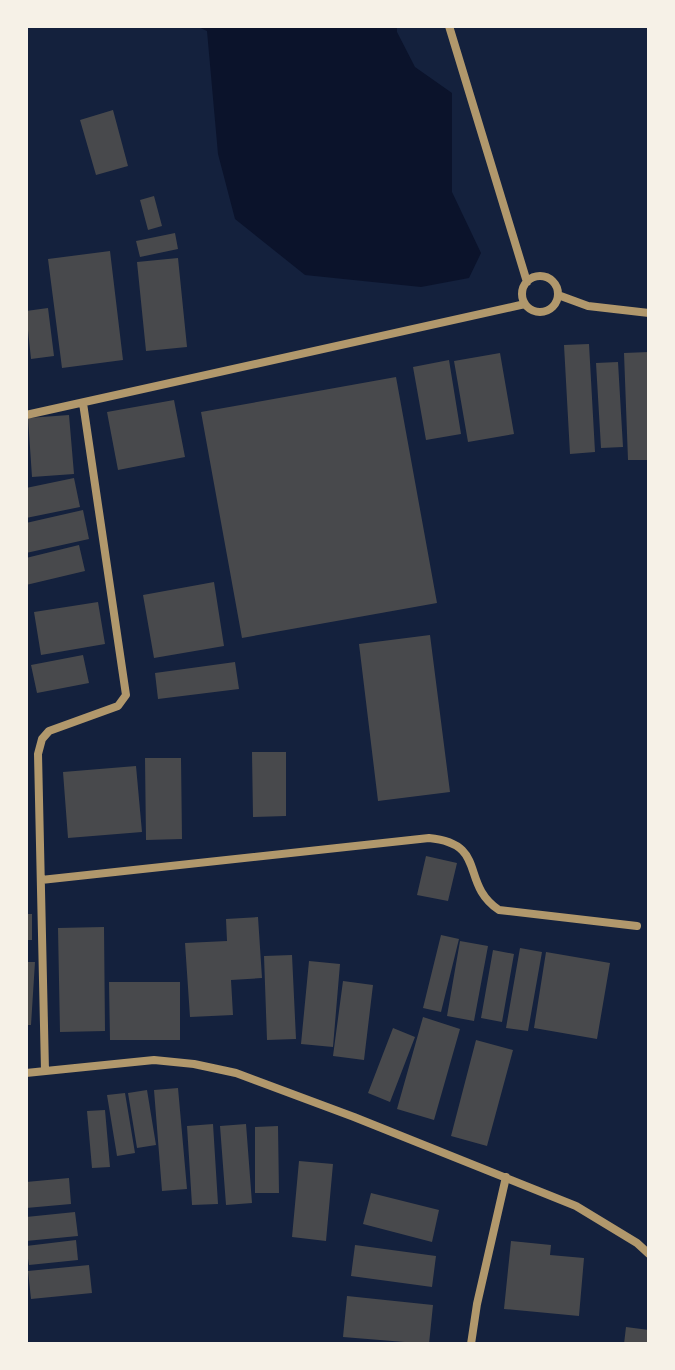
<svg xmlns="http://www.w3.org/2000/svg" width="675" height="1370" font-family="'Public Sans',sans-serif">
  <rect width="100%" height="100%" fill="#14213d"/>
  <!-- water -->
  <path fill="#0b132b" d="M196 26H397V32L415 67 452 93V192L481 253 469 278 421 287 305 275 235 219 218 154 207 31Z"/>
  <!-- building -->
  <path fill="#48494c" d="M113 110 128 166 96 175 80 120Z
    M154 196 162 226 148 230 140 200Z
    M175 233 178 249 140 257 136 241Z
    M110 251 123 360 62 368 48 259Z
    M178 258 187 347 146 351 137 262Z
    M48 308 54 356 31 359 26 311Z
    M589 344 595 452 570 454 564 345Z
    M649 352V460H628L624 353Z
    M500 353 514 434 468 442 454 361Z
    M449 360 461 434 426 440 413 367Z
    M618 362 623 447 601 448 596 363Z
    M396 377 437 603 242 638 201 412Z
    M174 400 185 457 118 470 107 412Z
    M69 415 74 474 32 477 28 418Z
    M74 478 80 507 26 518V488Z
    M83 510 89 539 26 553V523Z
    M79 545 85 571 26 585V558Z
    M214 582 224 646 154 658 143 595Z
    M98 602 105 644 41 655 34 612Z
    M430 635 450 792 378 801 359 644Z
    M83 655 89 683 37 693 31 665Z
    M235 662 239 689 158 699 155 673Z
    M252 752H286V816L253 817Z
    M145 758H181L182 839 146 840Z
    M136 766 142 832 68 838 63 772Z
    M426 856 457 863 448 901 417 895Z
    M26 914H32V940H26Z
    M258 917 262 978 231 980 233 1015 190 1017 185 943 227 941 226 919Z
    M104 927 105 1031 60 1032 58 928Z
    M441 935 459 939 441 1012 423 1008Z
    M460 941 488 946 474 1021 447 1016Z
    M520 948 542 952 528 1031 506 1028Z
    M493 950 514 954 502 1022 481 1018Z
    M546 952 610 963 597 1039 534 1028Z
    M292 955 296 1039 267 1040 264 956Z
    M309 961 340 964 333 1047 301 1044Z
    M26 962H35L31 1025H26Z
    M343 981 373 985 364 1060 333 1056Z
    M109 982H180V1040H110Z
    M423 1017 460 1029 434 1120 397 1109Z
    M393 1028 415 1037 390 1102 368 1093Z
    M476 1040 513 1050 487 1146 451 1136Z
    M178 1088 187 1189 162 1191 154 1090Z
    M147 1090 156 1145 137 1148 128 1093Z
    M125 1093 135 1153 117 1156 107 1095Z
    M105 1110 110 1167 92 1168 87 1111Z
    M213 1124 218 1204 192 1205 187 1126Z
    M246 1124 252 1203 226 1205 220 1126Z
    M278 1126 279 1193H255V1127Z
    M299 1161 333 1164 326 1241 292 1237Z
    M69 1178 71 1204 26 1208V1182Z
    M371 1193 439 1210 432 1242 363 1224Z
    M75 1212 78 1236 26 1241V1217Z
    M76 1240 78 1260 29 1265 26 1246Z
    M511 1241 551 1245 550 1255 584 1258 579 1316 504 1309Z
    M355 1245 436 1256 432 1287 351 1276Z
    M89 1265 92 1293 31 1299 28 1271Z
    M347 1296 433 1305 429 1344 343 1337Z
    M626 1327 649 1330V1344H624Z"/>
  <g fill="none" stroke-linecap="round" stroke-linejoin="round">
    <!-- minor -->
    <path stroke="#b1986c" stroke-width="8" d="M449 26 527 282
      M522 294a18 18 0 1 1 36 0a18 18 0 1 1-36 0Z
      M558 295 588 306 649 313
      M26 415 525 304
      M41 880 429 838C489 844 459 883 499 910L637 926
      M45 1071 38 754 42 739 49 731 118 706 126 695 83 403
      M26 1073 154 1060 194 1064 236 1073 354 1117 576 1206 637 1243 649 1254
      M471 1344 477 1304 506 1177"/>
  </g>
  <!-- border -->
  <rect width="675" height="1370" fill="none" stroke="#f6f1e7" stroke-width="56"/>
</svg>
